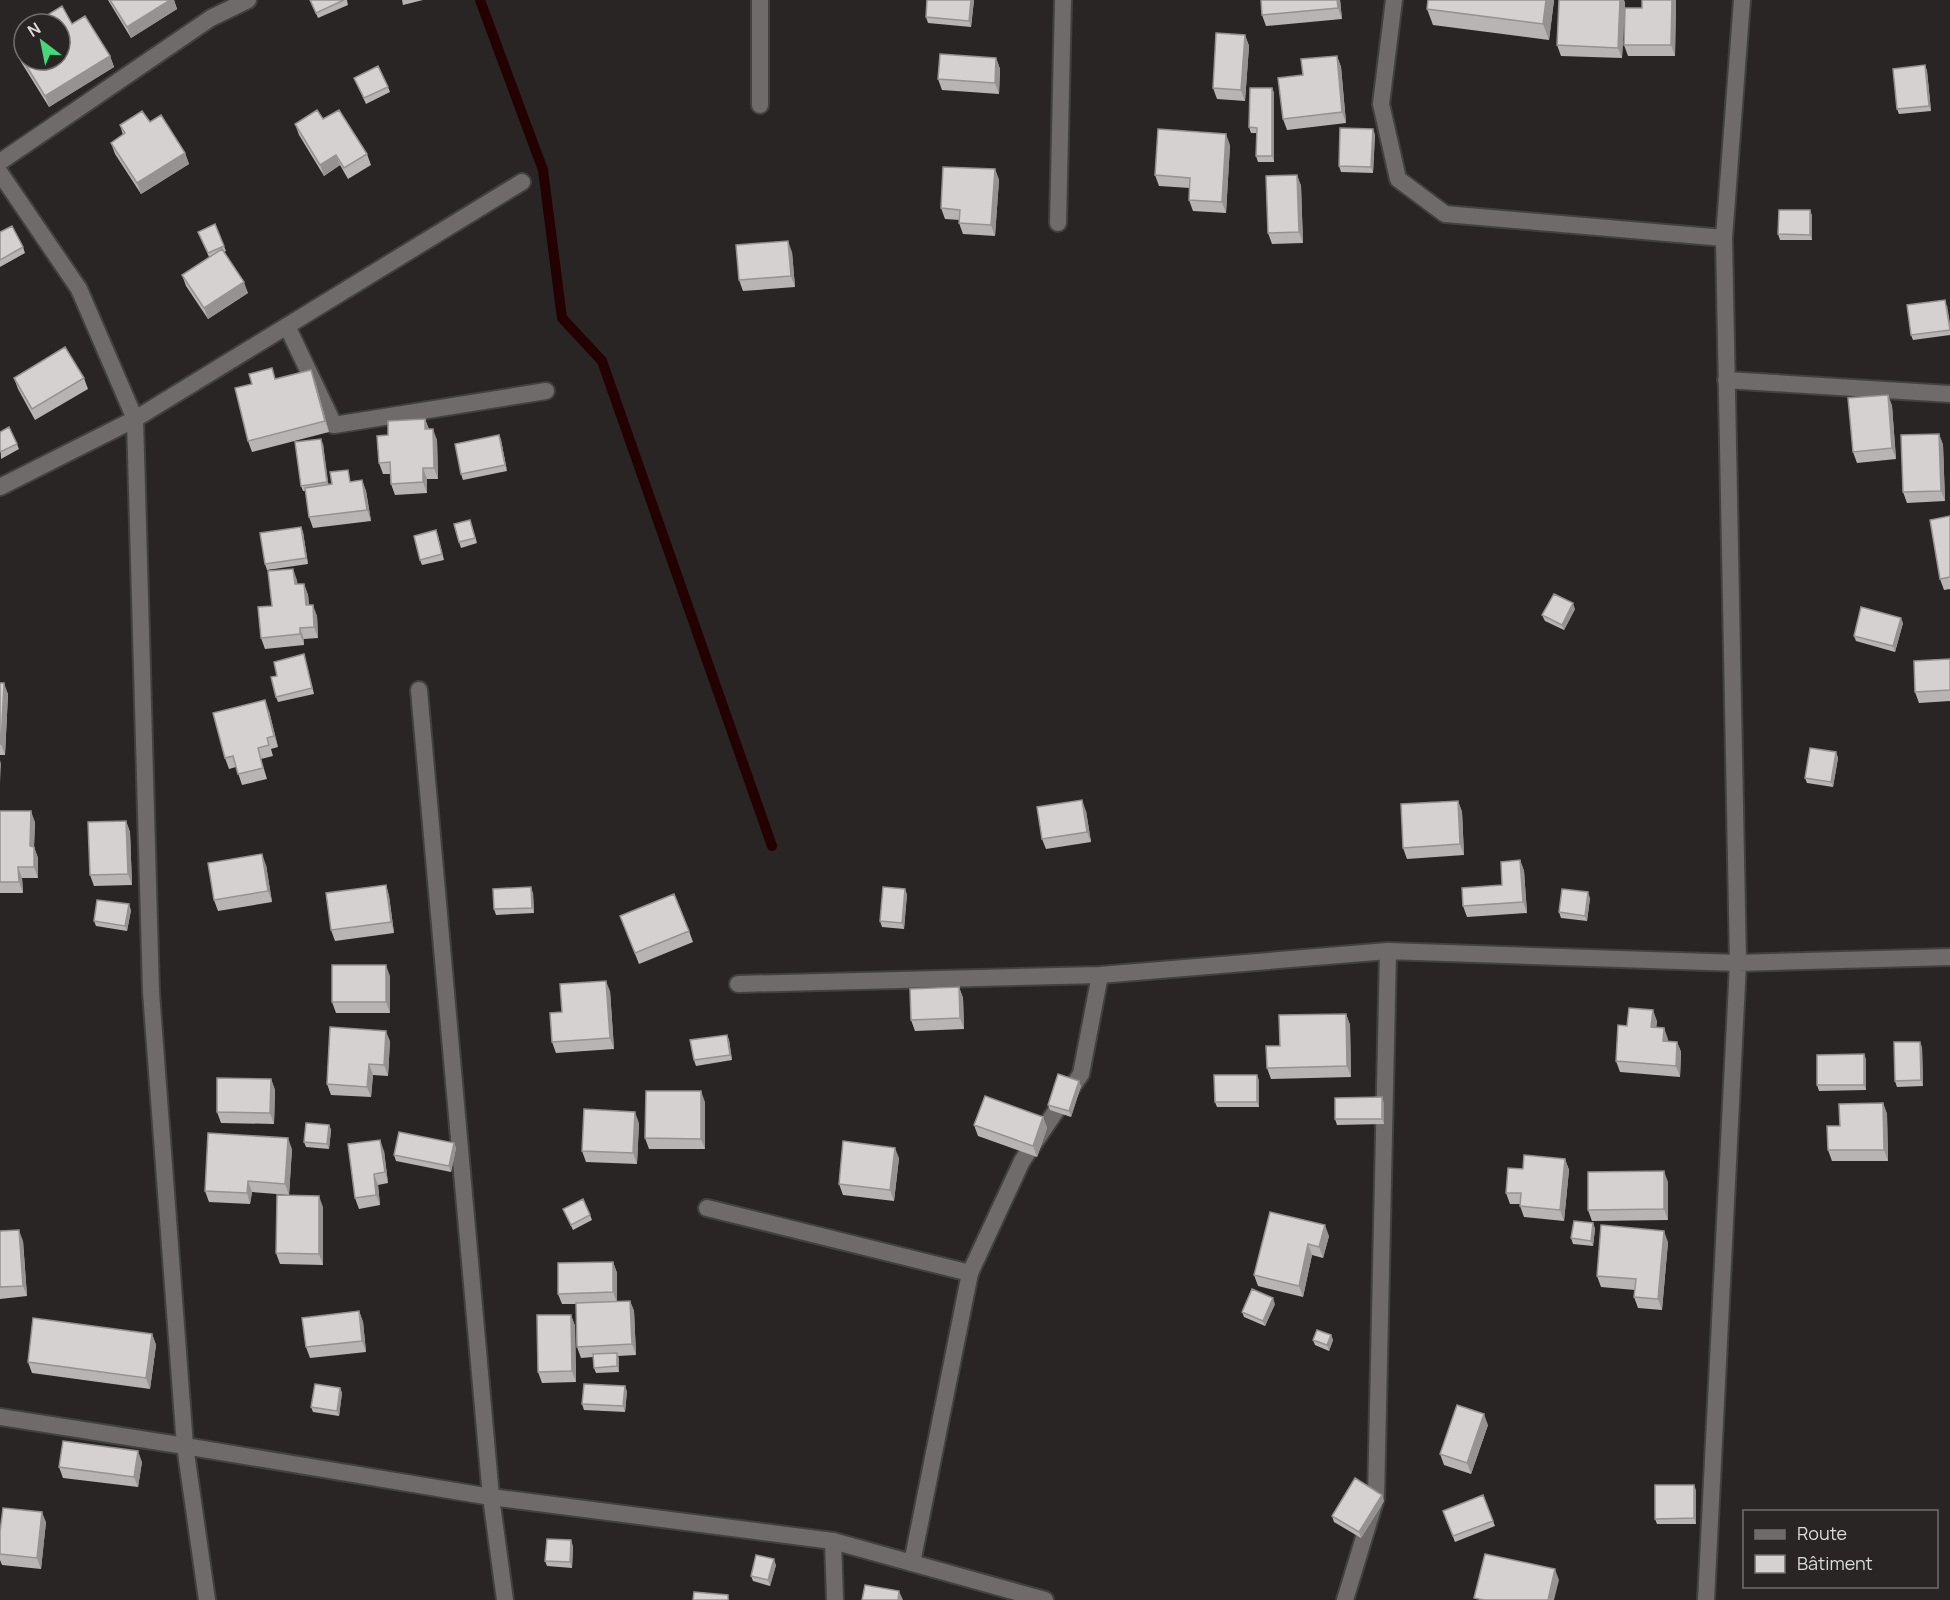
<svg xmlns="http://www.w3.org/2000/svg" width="1950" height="1600" font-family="Manrope,sans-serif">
  <rect width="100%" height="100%" fill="#292525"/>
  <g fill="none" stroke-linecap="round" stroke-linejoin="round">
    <!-- stream -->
    <path stroke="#230002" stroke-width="10" d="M480 0 543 170 562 318 602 361 772 846"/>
    <defs>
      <path id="service" d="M287 326 334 425 546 391
        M707 1208 970 1273"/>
      <path id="minor" d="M1394 0 1381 104 1398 179 1445 214 1724 238
        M760 105V0
        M0 162 211 18 248 0
        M0 173 79 289 135 419 151 992 185 1446 207 1600
        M1058 223 1063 0
        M1726 380 1950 394
        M0 487 135 419 522 182
        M419 690 491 1497 505 1600
        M738 984 1100 975 1388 951 1738 963 1950 957
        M833 1541 835 1600
        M912 1563 970 1273 1022 1161 1081 1074 1100 975
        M1345 1600 1376 1498 1388 951
        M1706 1600 1738 963 1724 238 1742 0"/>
      <path id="tertiary" d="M0 1417 185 1446 491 1497 833 1541 1045 1600"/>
    </defs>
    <!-- service casing -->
    <use href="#service" stroke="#434040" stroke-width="20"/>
    <!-- minor casing -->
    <use href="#minor" stroke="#434040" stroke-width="20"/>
    <!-- tertiary casing -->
    <use href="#tertiary" stroke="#434040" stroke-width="20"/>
    <!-- service -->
    <use href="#service" stroke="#6f6b6b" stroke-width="16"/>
    <!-- minor -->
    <use href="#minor" stroke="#6f6b6b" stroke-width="16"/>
    <!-- tertiary -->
    <use href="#tertiary" stroke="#6f6b6b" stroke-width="16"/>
  </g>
  <!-- wall -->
  <path fill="#b8b4b4" d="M108 0H174L177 9 131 38Z
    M310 0H347L348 5 318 18Z
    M402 0H423L403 5Z
    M927 0H974L971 27 928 23 926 17Z
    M1340 0 1342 19 1266 26 1262 15Z
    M1554 0 1549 40 1433 25 1427 9Z
    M1676 0 1675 56H1628L1624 45 1642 8Z
    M1625 2 1622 58 1561 56 1557 45Z
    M1245 35 1249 46 1245 101 1217 99 1213 88Z
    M17 51 110 56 114 67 49 107 21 62Z
    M1337 56 1341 67 1346 123 1287 130 1283 119 1303 75Z
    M996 58 1000 69 999 94 942 90 938 79Z
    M1925 65 1927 71 1931 111 1899 114 1897 109Z
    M354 78 388 87 390 92 366 104Z
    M1272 88 1274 93V162H1258L1256 156 1257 133H1251L1249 127Z
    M323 119 367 154 371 165 348 179 340 165 324 176 299 135 295 124Z
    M150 122 185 153 189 164 141 194 115 154 111 143 123 135 120 125Z
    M1375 134 1373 173 1341 172 1339 166Z
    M1230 145 1226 213 1193 211 1189 200 1190 188 1159 186 1155 175Z
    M995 169 999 180 995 236 963 234 959 223 960 220 945 219 941 208Z
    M1297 175 1301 186 1303 243 1272 244 1268 233Z
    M1810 210 1812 216V240H1780L1778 234Z
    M215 224 226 251 224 252 248 293 208 319 186 286 182 275 209 257 198 232Z
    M0 232 23 247 25 253 0 267Z
    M792 252 795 287 743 291 739 280Z
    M1947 305 1950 324V335L1913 340 1911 335Z
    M14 378H84L88 389 35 420 18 389Z
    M276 379 315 381 329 432 252 452 248 441Z
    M1888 395 1892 406 1896 459 1857 463 1853 452Z
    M425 419 429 429 437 440 438 479H427V493L395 495 391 484 390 474H383L379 463 388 435Z
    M0 432 17 444 19 449 1 459Z
    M1939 434 1943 445 1945 501 1907 503 1903 492Z
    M499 435 501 440 507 471 463 480 461 474Z
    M323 444 328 484 362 480 366 491 371 521 313 528 309 517 306 491H303L301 486Z
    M1950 516V589L1944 590 1940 579Z
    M470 520 477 543 461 548 459 542Z
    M301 527 303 532 308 564 267 570 265 564Z
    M438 536 444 560 422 565 420 560Z
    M293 569 297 584H304L308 595 309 605 317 616 318 638 304 639V645L265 649 261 638 272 606Z
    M1575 609 1564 630 1545 621 1542 615Z
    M1903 623 1895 652 1856 641 1854 636Z
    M304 654 314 694 278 702 276 697 277 676Z
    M1950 659V701L1919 703 1915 692Z
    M0 683 8 694 5 755H0Z
    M269 711 278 747 271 749 273 756 261 759 267 779 242 785 236 767 229 769 225 758Z
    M1836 752 1838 758 1833 787 1807 783 1805 778Z
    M1458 801 1462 812 1464 855 1407 859 1403 848Z
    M0 811 35 822 34 847 38 858V878H22L23 893H0Z
    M1086 811 1091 842 1046 849 1042 839Z
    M126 821 130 832 132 885 94 886 90 875Z
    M1520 860 1524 871 1527 913 1467 917 1463 906 1502 885Z
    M266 865 272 902 218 911 214 900Z
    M386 885 389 896 394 933 335 941 331 930Z
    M533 893 534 913 496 915 494 909Z
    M907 894 904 929 882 927 880 921Z
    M1590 898 1587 921 1561 918 1559 912Z
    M131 910 127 931 96 926 94 921Z
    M620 916 689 931 693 942 639 964Z
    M390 976V1013H336L332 1002Z
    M959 987 963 998 964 1029 915 1031 911 1020Z
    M610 991 614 1049 556 1053 552 1042Z
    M1346 1014 1350 1025 1351 1077 1271 1079 1267 1068Z
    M1657 1021 1656 1028H1664L1668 1041 1677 1042 1681 1052 1680 1077 1620 1072 1616 1061 1627 1026Z
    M727 1035 729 1040 732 1060 696 1066 694 1060Z
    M390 1041 388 1076 373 1075 371 1097 331 1095 327 1084Z
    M1922 1047 1923 1086 1897 1087 1895 1081Z
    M1864 1054 1866 1060V1090L1819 1091 1817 1085Z
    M271 1079 275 1090 274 1124 221 1123 217 1112Z
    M1259 1080V1107H1217L1215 1102Z
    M1081 1086 1071 1117 1050 1110 1048 1105Z
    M705 1102V1149H649L645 1138Z
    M1384 1103V1124L1337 1125 1335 1119Z
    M1883 1103 1887 1114 1888 1161H1832L1828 1150 1840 1126Z
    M1043 1117 1047 1128 1037 1157 978 1136 974 1125Z
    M639 1123 637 1164 586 1162 582 1151Z
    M329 1125 331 1130 329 1149 306 1147 304 1142Z
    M454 1143 456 1148 451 1172 396 1161 394 1155Z
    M292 1149 289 1195 252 1192 250 1204 209 1202 205 1191Z
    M384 1151 388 1183 378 1185 380 1205 359 1209 355 1198Z
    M899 1158 894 1201 843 1195 839 1184Z
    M1565 1159 1569 1170 1564 1221 1524 1217 1520 1206V1204H1510L1506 1193 1523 1169Z
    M1668 1182V1220L1592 1221 1588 1210Z
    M323 1207V1265L280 1264 276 1253Z
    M563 1209 590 1215 592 1220 573 1230Z
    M1270 1212 1329 1236 1323 1258 1312 1255 1303 1297 1258 1286 1254 1275Z
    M1593 1223 1595 1229 1593 1246 1573 1244 1571 1238Z
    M0 1231 23 1241 27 1296 0 1299Z
    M1668 1242 1662 1310 1638 1308 1634 1297 1635 1290 1601 1287 1597 1276Z
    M613 1262 617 1273V1301H630L634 1311 636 1355 618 1356 619 1372 596 1373 594 1368 593 1357 581 1358 577 1347 576 1304H562L558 1294Z
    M1275 1304 1265 1326 1244 1317 1242 1312Z
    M359 1311 363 1322 366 1352 310 1358 306 1347Z
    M571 1315 575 1326 576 1382 542 1383 538 1372Z
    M152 1334 156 1345 150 1389 32 1373 28 1362Z
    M1331 1335 1333 1340 1329 1351 1315 1345 1313 1340Z
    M340 1388 342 1393 339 1416 313 1412 311 1407Z
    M627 1391 625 1412 584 1410 582 1404Z
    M1488 1425 1471 1474 1444 1465 1440 1454Z
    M142 1462 138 1487 63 1478 59 1467Z
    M1696 1490V1524H1657L1655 1519Z
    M1483 1495 1495 1526 1455 1542 1443 1511Z
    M1384 1501 1361 1538 1334 1522 1332 1516Z
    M46 1522 41 1569 2 1565 0 1560V1532Z
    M573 1546 572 1568 547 1566 545 1561Z
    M776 1565 770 1586 753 1581 751 1576Z"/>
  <!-- shaded-wall -->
  <path fill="#969292" d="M170 0H174L177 9 131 38 127 27Z
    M971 0H974L971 27 969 21Z
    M1337 0H1340L1342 19 1338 8Z
    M1546 0H1554L1549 40 1543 24Z
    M1620 0H1624L1625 2 1622 58 1618 48Z
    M1672 0H1676L1675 56 1671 45Z
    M1245 35 1249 46 1245 101 1241 90Z
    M110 56 114 67 49 107 45 96Z
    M1337 56 1341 67 1346 123 1342 112Z
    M996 58 1000 69 999 94 995 83Z
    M1925 65 1927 71 1931 111 1929 106Z
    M1272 88 1274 93V162L1272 156Z
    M1373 129 1375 134 1373 173 1371 167Z
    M1226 134 1230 145 1226 213 1222 202Z
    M185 153 189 164 141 194 137 183Z
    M336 155 340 165 324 176 320 165Z
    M995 169 999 180 995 236 991 225Z
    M1297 175 1301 186 1303 243 1299 232Z
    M1810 210 1812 216V240L1810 235Z
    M788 241 792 252 795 287 791 276Z
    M244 282 248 293 208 319 204 308Z
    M311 370 315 381 329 432 325 421Z
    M1888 395 1892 406 1896 459 1892 448Z
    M425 419 429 430 425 429Z
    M433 429 437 440 438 479 434 468Z
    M1939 434 1943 445 1945 501 1941 491Z
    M499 435 501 440 507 471 505 465Z
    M321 439 323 444 329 488 327 482Z
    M423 468 427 479V493L423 482Z
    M362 480 366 491 371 521 367 510Z
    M301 527 303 532 308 564 306 558Z
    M293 569 297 580 299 595 295 584Z
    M304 584 308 595 310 616 306 605Z
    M1573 603 1575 609 1564 630 1562 625Z
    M313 605 317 616 318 638 314 627Z
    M1901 618 1903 623 1895 652 1893 646Z
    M300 628 304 639V645L300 634Z
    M4 683 8 694 5 755 1 744Z
    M265 700 269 711 278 747 274 736Z
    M1836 752 1838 758 1833 787 1831 782Z
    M0 760 1 764 0 783Z
    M1082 800 1086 811 1091 842 1087 832Z
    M1458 801 1462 812 1464 855 1460 844Z
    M31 811 35 822 34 847 38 858V878L34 867 30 846Z
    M126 821 130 832 132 885 128 874Z
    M262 854 266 865 272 902 268 891Z
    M1520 860 1524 871 1527 913 1523 902Z
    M18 867 22 878 23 893 19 882Z
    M386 885 389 896 394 933 391 922Z
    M531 887 533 893 534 913 532 908Z
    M905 889 907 894 904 929 902 923Z
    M1588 892 1590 898 1587 921 1585 916Z
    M129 904 131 910 127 931 125 926Z
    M386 965 390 976V1013L386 1002Z
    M606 981 610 991 614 1049 610 1038Z
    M959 987 963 998 964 1029 960 1018Z
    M1653 1010 1657 1021 1655 1038 1651 1027Z
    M1346 1014 1350 1025 1351 1077 1347 1066Z
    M1664 1028 1668 1039 1667 1051 1663 1041Z
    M386 1031 390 1041 388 1076 384 1065Z
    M727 1035 729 1040 732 1060 730 1055Z
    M1677 1042 1681 1052 1680 1077 1676 1066Z
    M1920 1042 1922 1047 1923 1086 1921 1080Z
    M1864 1054 1866 1060V1090L1864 1085Z
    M369 1064 373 1075 371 1097 367 1087Z
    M1257 1075 1259 1080V1107L1257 1102Z
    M271 1079 275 1090 274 1124 270 1113Z
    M1079 1081 1081 1086 1071 1117 1069 1111Z
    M701 1091 705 1102V1149L701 1139Z
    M1382 1097 1384 1103V1124L1382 1119Z
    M1883 1103 1887 1114 1888 1161 1884 1150Z
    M635 1112 639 1123 637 1164 633 1153Z
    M1043 1117 1047 1128 1037 1157 1033 1146Z
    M329 1125 331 1130 329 1149 327 1144Z
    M288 1138 292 1149 289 1195 285 1184Z
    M380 1140 384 1151 388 1183 385 1172Z
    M454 1143 456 1148 451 1172 449 1166Z
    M895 1148 899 1158 894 1201 890 1190Z
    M1565 1159 1569 1170 1564 1221 1560 1210Z
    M1664 1171 1668 1182V1220L1664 1209Z
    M374 1174 378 1185 380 1205 376 1195Z
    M248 1181 252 1192 250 1204 247 1193Z
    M319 1196 323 1207V1265L319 1254Z
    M1593 1223 1595 1229 1593 1246 1591 1241Z
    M1325 1225 1329 1236 1323 1258 1319 1247Z
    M19 1230 23 1241 27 1296 23 1286Z
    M1664 1231 1668 1242 1662 1310 1658 1299Z
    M1308 1244 1312 1255 1303 1297 1299 1286Z
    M613 1262 617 1273V1303L613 1292Z
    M1273 1298 1275 1304 1265 1326 1263 1321Z
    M630 1301 634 1311 636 1355 632 1344Z
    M359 1311 363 1322 366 1352 362 1341Z
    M571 1315 575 1326 576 1382 572 1371Z
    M152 1334 156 1345 150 1389 146 1378Z
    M1331 1335 1333 1340 1329 1351 1327 1345Z
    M617 1353 619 1358V1372L617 1366Z
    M625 1386 627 1391 625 1412 623 1406Z
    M340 1388 342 1393 339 1416 337 1411Z
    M1484 1414 1488 1425 1471 1474 1467 1463Z
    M138 1451 142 1462 138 1487 134 1477Z
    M1694 1485 1696 1490V1524L1694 1518Z
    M1382 1495 1384 1501 1361 1538 1359 1532Z
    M42 1512 46 1522 41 1569 37 1558Z
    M571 1540 573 1546 572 1568 570 1562Z
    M774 1559 776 1565 770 1586 768 1580Z
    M1555 1569 1559 1580 1554 1600H1548Z
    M899 1591 903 1600H898Z"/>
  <!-- building -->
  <path fill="#d6d1d1" stroke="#969292" stroke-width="1.5" d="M110 0H170L127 27Z
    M310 0H344L316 13Z
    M927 0H971L969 21 926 17Z
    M1261 0H1337L1338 8 1262 15Z
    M1428 0H1546L1543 24 1427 9Z
    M1559 0H1620L1618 48 1557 45Z
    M1642 0H1672L1671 45H1624L1625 8H1642Z
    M62 6 72 24 85 16 110 56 45 96 17 51 24 47V60H60V24H33Z
    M1216 33 1245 35 1241 90 1213 88Z
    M940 54 996 58 995 83 938 79Z
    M1337 56 1342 112 1283 119 1278 78 1303 75 1301 59Z
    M1925 65 1929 106 1897 109 1893 69Z
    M378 66 388 87 364 98 354 78Z
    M1250 88H1272V156H1256L1257 128 1249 127Z
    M317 110 323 119 339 110 367 154 344 168 336 155 320 165 295 124Z
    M142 111 150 122 161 115 185 153 137 183 111 143 125 133 120 125Z
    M1340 128 1373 129 1371 167 1339 166Z
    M1158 129 1226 134 1222 202 1189 200 1190 178 1155 175Z
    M943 167 995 169 991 225 959 223 960 210 941 208Z
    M1297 175 1299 232 1268 233 1266 176Z
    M1779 210H1810V235L1778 234Z
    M215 224 224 246 208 253 198 232Z
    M12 226 23 247 0 260V232Z
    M788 241 791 276 739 280 736 245Z
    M222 249 244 282 204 308 182 275Z
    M1945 300 1950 330 1911 335 1907 305Z
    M65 347 84 378 32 409 14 378Z
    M272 368 275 379 311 370 325 421 248 441 235 388 252 384 249 374Z
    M1888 395 1892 448 1853 452 1848 398Z
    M425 419V429H433L434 468H423V482L391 484 390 462 379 463 377 436 388 435V421Z
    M9 427 17 444 0 452V432Z
    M1939 434 1941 491 1903 492 1901 435Z
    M499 435 505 465 461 474 455 444Z
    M321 439 327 482 301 486 295 442Z
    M348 470 350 482 362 480 367 510 309 517 305 488 332 484 330 472Z
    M1950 516V577L1940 579 1930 520Z
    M470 520 475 538 459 542 454 524Z
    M301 527 306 558 265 564 260 533Z
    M436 530 442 554 420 560 414 536Z
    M293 569 295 584H304L306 605H313L314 627 300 628V634L261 638 258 607 272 606 268 571Z
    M1554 594 1573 603 1562 625 1542 615Z
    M1861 607 1901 618 1893 646 1854 636Z
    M304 654 312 688 276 697 271 677 277 676 274 662Z
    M1950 659V690L1915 692 1914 661Z
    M0 683H4L1 744H0Z
    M265 700 274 736 267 738 269 745 258 748 263 768 238 774 233 756 225 758 213 713Z
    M1810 748 1836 752 1831 782 1805 778Z
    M1082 800 1087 832 1042 839 1037 807Z
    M1458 801 1460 844 1403 848 1401 804Z
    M0 811H31L30 846 34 847V867H18L19 882H0Z
    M126 821 128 874 90 875 88 822Z
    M262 854 268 891 214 900 208 863Z
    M1520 860 1523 902 1463 906 1462 888 1502 885 1501 862Z
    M386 885 391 922 331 930 326 893Z
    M531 887 532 908 494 909 493 889Z
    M883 887 905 889 902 923 880 921Z
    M1562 889 1588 892 1585 916 1559 912Z
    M674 894 689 931 635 953 620 916Z
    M97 900 129 904 125 926 94 921Z
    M332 965H386V1002H332Z
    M606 981 610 1038 552 1042 550 1013 562 1012 560 984Z
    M959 987 960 1018 911 1020 910 989Z
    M1629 1008 1653 1010 1651 1027 1664 1028 1663 1041 1677 1042 1676 1066 1616 1061 1618 1025 1627 1026Z
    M1346 1014 1347 1066 1267 1068 1266 1046H1280L1279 1015Z
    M330 1027 386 1031 384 1065 369 1064 367 1087 327 1084Z
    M727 1035 730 1055 694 1060 690 1040Z
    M1894 1042H1920L1921 1080 1895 1081Z
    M1864 1054V1085H1817V1055Z
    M1058 1074 1079 1081 1069 1111 1048 1105Z
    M1214 1075H1257V1102H1215Z
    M217 1078 271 1079 270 1113 217 1112Z
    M646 1091H701V1139L645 1138Z
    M985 1096 1043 1117 1033 1146 974 1125Z
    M1382 1097V1119H1335V1098Z
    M1883 1103 1884 1150H1828L1827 1126H1840L1839 1104Z
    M584 1109 635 1112 633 1153 582 1151Z
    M306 1123 329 1125 327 1144 304 1142Z
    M399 1132 454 1143 449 1166 394 1155Z
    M208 1133 288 1138 285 1184 248 1181 247 1193 205 1191Z
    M380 1140 385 1172 374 1174 376 1195 355 1198 348 1144Z
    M843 1141 895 1148 890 1190 839 1184Z
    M1524 1155 1565 1159 1560 1210 1520 1206 1521 1193H1506L1508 1168 1523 1169Z
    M1664 1171V1209L1588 1210V1172Z
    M277 1195 319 1196V1254L276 1253Z
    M583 1199 590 1215 571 1225 563 1209Z
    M1270 1212 1325 1225 1319 1247 1308 1244 1299 1286 1254 1275Z
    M1574 1221 1593 1223 1591 1241 1571 1238Z
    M1601 1225 1664 1231 1658 1299 1634 1297 1636 1279 1597 1276Z
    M19 1230 23 1286 0 1287V1231Z
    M613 1262V1292L558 1294V1263Z
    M1252 1289 1273 1298 1263 1321 1242 1312Z
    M630 1301 632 1344 577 1347 576 1303Z
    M359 1311 362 1341 306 1347 302 1318Z
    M537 1315H571L572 1371 538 1372Z
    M33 1318 152 1334 146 1378 28 1362Z
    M1317 1330 1331 1335 1327 1345 1313 1340Z
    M617 1353V1366L594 1368 593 1354Z
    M315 1384 340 1388 337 1411 311 1407Z
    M584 1384 625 1386 623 1406 582 1404Z
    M1457 1405 1484 1414 1467 1463 1440 1454Z
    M63 1441 138 1451 134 1477 59 1467Z
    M1355 1478 1382 1495 1359 1532 1332 1516Z
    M1655 1485H1694V1518L1655 1519Z
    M1483 1495 1493 1521 1453 1536 1443 1511Z
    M3 1508 42 1512 37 1558 0 1554V1532Z
    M547 1539 571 1540 570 1562 545 1561Z
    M1485 1554 1555 1569 1548 1600H1484L1474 1598Z
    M756 1555 774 1559 768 1580 751 1576Z
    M865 1585 899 1591 898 1600H862Z
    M694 1592 728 1595V1600H693Z"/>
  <!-- legend -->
  <rect x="1743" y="1510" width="195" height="78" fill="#292525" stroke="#716d6d" stroke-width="1.5"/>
  <rect x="1755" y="1530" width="30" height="9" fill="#6f6b6b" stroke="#716d6d" stroke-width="1.5"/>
  <text x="1797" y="1540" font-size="18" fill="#dddada">Route</text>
  <rect x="1755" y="1555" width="30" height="18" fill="#d6d1d1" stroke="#716d6d" stroke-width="1.5"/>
  <text x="1797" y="1570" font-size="18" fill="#dddada">Bâtiment</text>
  <!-- north arrow -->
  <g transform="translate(42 42) rotate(328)"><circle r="28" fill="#292525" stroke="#716d6d" stroke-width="1.5"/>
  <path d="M0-4.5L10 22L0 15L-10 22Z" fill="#45d77a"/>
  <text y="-9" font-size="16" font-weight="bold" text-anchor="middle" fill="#dddada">N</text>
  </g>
</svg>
